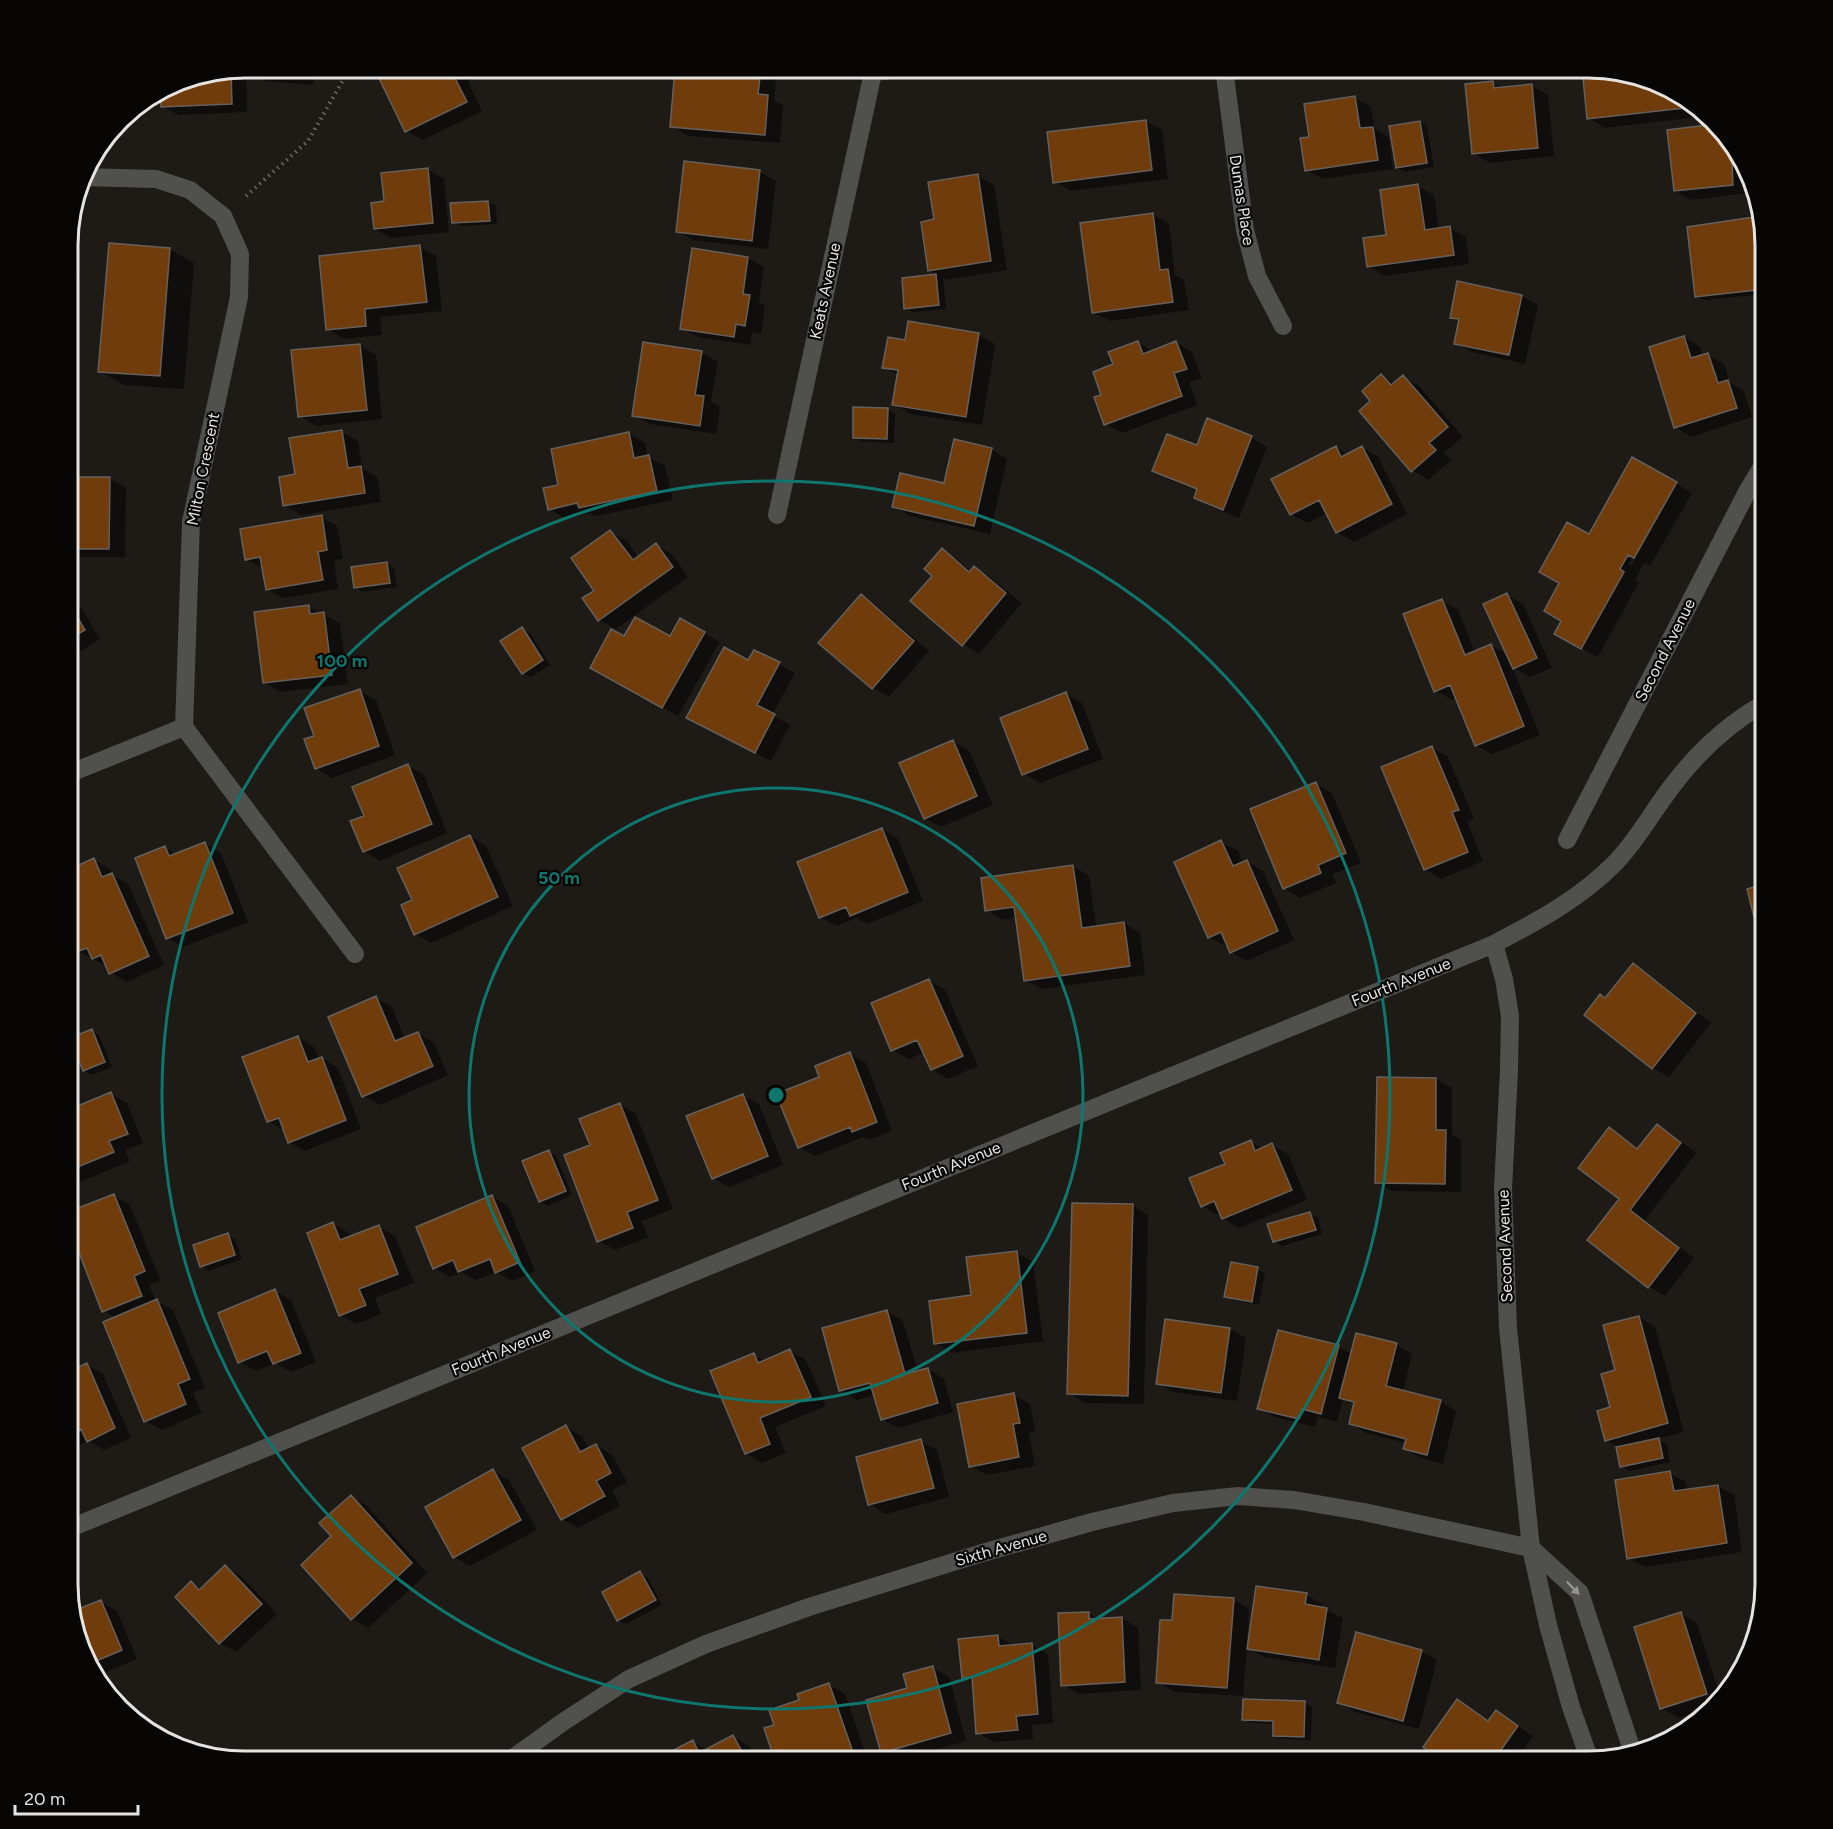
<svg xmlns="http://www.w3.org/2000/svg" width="1833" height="1829" font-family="Figtree,sans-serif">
  <rect width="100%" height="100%" fill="#1e1b17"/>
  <!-- shadow -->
  <path fill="#0007" d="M246 68 247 112 178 115 162 106V91L178 81Z
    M250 68H315L313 85 266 81 250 72Z
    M376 68H493V69L468 81 482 111 423 140 406 131Z
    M677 68 760 70 776 79 774 100 783 106 780 143 688 136 672 126Z
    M1583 68H1599L1666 86 1706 116 1605 128 1589 118Z
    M1492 83 1503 89 1532 86 1548 95 1554 156 1490 163 1473 153Z
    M1355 98 1371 107 1375 129 1389 137 1393 169 1323 179 1306 170 1310 138Z
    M1145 121 1162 130 1168 179 1071 191 1055 182Z
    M1420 122 1427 126 1434 167 1405 172 1397 168Z
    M1718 125 1748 171 1749 193 1691 200 1675 191 1669 131Z
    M428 170 444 179 449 232 391 238 375 229 386 202Z
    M760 172 776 181 768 249 693 240 677 231Z
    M977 176 994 185 1007 270 945 280 943 278 946 309 913 312 906 308 903 279 938 276 929 270 936 221Z
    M1418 186 1434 195 1439 229 1449 228 1466 237 1469 264 1384 276 1368 266Z
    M488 202 496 206 497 224 461 226 453 222Z
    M1153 214 1169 224 1175 275 1184 280 1189 310 1110 321 1093 312Z
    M1760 217 1765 245V294L1704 300 1696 296Z
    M420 247 436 256 442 311 380 317 382 335 344 339 328 329Z
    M169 249 194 263 184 389 124 385 100 371Z
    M747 258 764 267 759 302 765 306 761 334 752 332 750 345 698 337 681 328Z
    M68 267 80 274 69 350H68Z
    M1522 296 1538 305 1525 364 1472 352 1456 343 1460 322 1451 317Z
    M910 323 979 335 995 344 982 425 910 414 894 404 898 375 884 367 906 342Z
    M1684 337 1700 347 1703 356 1708 355 1724 364 1730 383 1744 391 1752 417 1691 437 1675 427Z
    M1176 342 1192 352 1202 378 1189 382 1197 405 1122 433 1105 424 1103 395 1138 343 1153 351Z
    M359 345 376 355 382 419 316 426 300 416Z
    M701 353 718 362 711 402 720 407 716 434 650 424 634 415Z
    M1382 376 1395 384 1403 377 1419 386 1463 437 1444 453 1451 460 1428 480 1412 470 1373 401Z
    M887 410 895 414 894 443 862 442 854 437Z
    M342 432 358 441 362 468 377 477 381 502 301 515 285 505 297 475Z
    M629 434 645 443 648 457 665 466 673 500 596 516 590 513 565 518 549 509 560 486Z
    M1251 437 1267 447 1239 518 1212 507 1196 498 1198 491 1170 480 1154 471 1198 447Z
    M1336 447 1348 455 1362 447 1378 457 1407 514 1354 542 1337 532 1327 513 1307 523 1291 514Z
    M991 449 1007 459 990 534 910 516 894 506 946 485Z
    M109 478 126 488 125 557H68V479Z
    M1675 483 1629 564 1631 566 1677 484 1692 493 1650 566 1644 563 1635 580 1639 582 1598 657 1572 643 1563 621 1590 536Z
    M321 517 337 526 343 559 334 560 338 589 283 598 267 589 264 569 247 559Z
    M610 532 627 541 639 558 656 545 672 554 688 577 616 629 599 620 596 591Z
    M942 550 958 560 971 571 974 567 990 577 1022 603 979 654 963 644 934 576Z
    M387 563 394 568 397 587 363 592 355 587Z
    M1507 595 1523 604 1552 668 1530 677 1512 667 1540 735 1492 754 1476 745 1457 698 1452 700 1436 691 1442 601 1458 610 1475 652 1491 645 1508 655Z
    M861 596 877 606 929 651 889 697 873 688Z
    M68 601 82 609 100 639 68 659Z
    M309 607 340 623 348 684 280 692 264 682Z
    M681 620 720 642 678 716 592 668 625 638H671Z
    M522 629 530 633 550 665 531 677 523 673Z
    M749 662 779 664 795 673 772 715 790 725 771 761 704 727Z
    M68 671 77 687 68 693Z
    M359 691 376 700 395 755 332 778 316 768V737Z
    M1066 694 1082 703 1103 759 1040 783 1024 774Z
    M953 741 969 751 993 805 941 827 925 818Z
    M1432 747 1448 757 1474 819 1467 822 1483 861 1441 879 1425 869Z
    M408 766 424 775 447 833 380 861 364 851 366 817Z
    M1316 784 1332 793 1361 863 1333 874 1336 883 1300 898 1284 888Z
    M882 829 898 839 923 901 867 924 856 918 837 926 820 917Z
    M470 836 486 846 513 906 431 943 415 934 414 901Z
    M1221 842 1238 851 1243 864 1247 862 1263 871 1294 940 1247 961 1231 952 1228 945 1225 946 1209 937Z
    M205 843 221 853 248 922 183 947 167 938 165 848 177 855Z
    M94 860 110 869 113 875 128 884 164 965 127 982 110 972 107 966 77 951 68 930V890L74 887 68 872Z
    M1073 866 1089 876 1096 927 1124 923 1140 933 1145 975 1042 989 1026 980 1017 917 1003 920 987 910Z
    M1765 886V946L1762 944 1749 890Z
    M1633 965 1649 975 1711 1023 1669 1077 1653 1068 1606 999Z
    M68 977 74 993 68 995Z
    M929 980 945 990 978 1066 948 1079 932 1069 925 1052 909 1059 893 1050Z
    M376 998 392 1007 405 1039 418 1033 434 1043 448 1075 380 1105 364 1096Z
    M92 1031 99 1035 112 1067 92 1075 84 1070Z
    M298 1037 314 1047 319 1059 322 1058 338 1068 361 1129 305 1151 289 1142 285 1131 268 1121Z
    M850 1054 866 1063 892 1131 869 1140 863 1137 815 1156 799 1147 821 1078Z
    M1378 1079H1436L1452 1088V1135L1461 1140V1192L1392 1191 1376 1182Z
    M111 1094 127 1103 143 1143 125 1150 130 1161 68 1187V1112Z
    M742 1095 759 1104 783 1165 729 1187 713 1178Z
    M620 1104 636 1114 673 1209 642 1221 648 1237 615 1250 599 1241 592 1146Z
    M1657 1126 1673 1135 1696 1153 1645 1220 1694 1258 1665 1296 1649 1287 1621 1199 1609 1129 1639 1149Z
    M1250 1142 1263 1149 1272 1145 1288 1154 1307 1200 1239 1228 1223 1218 1221 1214 1218 1215 1202 1206 1227 1164Z
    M549 1152 556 1156 572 1195 547 1206 540 1201Z
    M114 1195 130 1205 160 1280 149 1285 156 1301 173 1310 205 1388 193 1393 202 1413 162 1430 145 1421 116 1318 104 1311 68 1219V1214Z
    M492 1196 508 1206 535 1271 513 1281 496 1272 476 1280 462 1272 450 1277 434 1268Z
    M1132 1205 1148 1215 1144 1404 1085 1403 1069 1393Z
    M1310 1214 1318 1218 1322 1234 1282 1246 1274 1241Z
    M333 1224 349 1233 351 1237 379 1227 395 1236 414 1283 375 1298 381 1314 356 1324 340 1315Z
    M228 1235 235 1239 242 1259 209 1271 202 1266Z
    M1017 1253 1033 1262 1043 1341 952 1353 936 1343 972 1297Z
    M1257 1269 1265 1273 1259 1305 1233 1300 1226 1296Z
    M275 1291 291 1300 316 1362 291 1372 275 1363 256 1371 240 1362Z
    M887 1311 903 1321 918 1372 928 1369 944 1379 953 1412 898 1428 882 1419 875 1395 857 1400 841 1390Z
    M1639 1317 1655 1327 1684 1432 1658 1439 1667 1444 1670 1462 1629 1471 1621 1466 1618 1446 1606 1440 1617 1371Z
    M1230 1329 1246 1338 1237 1401 1173 1392 1157 1383Z
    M1396 1344 1412 1354 1403 1392 1440 1401 1456 1411 1443 1464 1421 1458 1405 1449 1406 1443 1366 1433 1350 1424 1355 1405 1343 1399 1337 1422 1318 1417 1315 1427 1275 1417 1259 1408 1339 1347 1352 1354Z
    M790 1351 806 1360 826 1406 775 1427 786 1453 762 1463 746 1453 753 1355 765 1361Z
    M87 1365 103 1374 131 1438 104 1450 89 1441 68 1451V1373Z
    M1014 1395 1030 1404 1035 1432H1029L1035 1466 987 1475 971 1466Z
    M566 1427 582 1436 589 1449 596 1445 612 1455 627 1482 612 1491 620 1506 578 1528 562 1519Z
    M921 1441 937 1450 949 1497 886 1514 870 1504Z
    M493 1471 509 1480 537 1530 470 1566 454 1557Z
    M1670 1473 1686 1482 1688 1491 1717 1486 1734 1495 1742 1552 1645 1567 1629 1558Z
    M351 1497 367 1506 427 1573 368 1628 351 1618 333 1537Z
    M225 1567 241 1576 277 1614 236 1652 220 1643 191 1583 202 1589Z
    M640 1573 648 1578 662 1605 626 1624 618 1620Z
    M1306 1595 1322 1604V1608L1343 1618 1335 1668 1264 1657 1247 1647 1243 1696 1174 1692 1158 1682 1173 1622 1233 1599 1249 1609 1247 1641H1249Z
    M101 1602 117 1611 137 1659 96 1676 81 1651 73 1613Z
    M1089 1613 1100 1620 1122 1618 1138 1628 1141 1690 1079 1694 1063 1685Z
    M1681 1614 1697 1623 1720 1696 1713 1706 1678 1718 1662 1708Z
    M998 1637 1015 1646 1031 1645 1048 1654 1053 1723 1032 1725 1033 1739 994 1742 978 1733 974 1683 963 1677Z
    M1421 1651 1437 1660 1419 1729 1355 1712 1338 1702Z
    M932 1667 949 1677 966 1741 898 1761 882 1752 908 1689Z
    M829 1685 845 1694 868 1761H785L783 1757 774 1751 776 1726 801 1701Z
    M1458 1701 1490 1722 1496 1712 1533 1736 1515 1761H1445L1425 1747Z
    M1304 1703 1312 1707 1311 1740 1282 1739 1274 1735 1275 1724 1251 1723 1244 1719Z
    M733 1737 749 1746 757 1761H665L663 1757 693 1742 707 1750Z"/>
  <!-- building -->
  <path fill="#713c0b" stroke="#65605c" stroke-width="1.5" d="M248 68H298L297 77 248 73Z
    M374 68H462L452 72 467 102 405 132Z
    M675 68H761L758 94 768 95 765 135 670 127Z
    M1582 68H1599L1666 86 1694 107 1587 119Z
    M231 70 232 104 161 107 160 92 178 81Z
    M1493 81 1494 88 1532 84 1538 148 1472 154 1465 84Z
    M1355 96 1360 128 1373 127 1378 160 1305 171 1300 138 1309 137 1304 104Z
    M1146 120 1152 170 1053 183 1047 132Z
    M1420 121 1427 163 1396 168 1389 126Z
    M1716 124 1721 128 1741 160V162L1732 163 1733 185 1674 191 1667 130Z
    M684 161 760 170 752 241 676 232Z
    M428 168 433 223 374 229 371 203 384 201 381 173Z
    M978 174 991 261 928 271 921 222 934 219 928 182Z
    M1418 184 1425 230 1450 226 1454 255 1367 267 1363 238 1386 235 1380 190Z
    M488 201 490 221 452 223 450 203Z
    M1153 213 1160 270 1168 269 1173 302 1092 313 1080 223Z
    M1760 216 1765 245V289L1695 297 1687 227Z
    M109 243 170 248 160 376 98 372Z
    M420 245 427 302 365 309 366 326 326 330 319 256Z
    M692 248 748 257 743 294 750 295 745 326 736 324 734 337 680 329Z
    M936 274 939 305 904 309 902 278Z
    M1457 281 1522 295 1509 355 1454 344 1459 319 1450 318Z
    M908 321 979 333 966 417 892 405 898 370 882 368 888 337 905 340Z
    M1684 336 1691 358 1708 353 1718 383 1728 380 1737 408 1674 428 1649 347Z
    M1138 341 1143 354 1176 341 1187 369 1174 373 1182 396 1104 425 1094 397 1101 395 1093 372 1113 364 1108 352Z
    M643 342 702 351 695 395 704 396 700 426 632 416Z
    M360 344 367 410 298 417 291 350Z
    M1381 374 1391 385 1403 375 1448 427 1429 443 1436 450 1411 472 1359 411 1370 401 1362 391Z
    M853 407 888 408 887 439 853 438Z
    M1207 418 1252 436 1223 510 1194 498 1197 489 1152 471 1167 434 1197 445Z
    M342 430 348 468 361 466 365 493 283 506 279 477 295 474 289 438Z
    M629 432 634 458 649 455 657 491 579 508 577 503 548 510 543 488 558 485 551 449Z
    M954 439 992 448 974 526 892 507 900 473 944 483Z
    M1336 446 1341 457 1362 446 1392 504 1336 533 1319 500 1290 515 1271 479Z
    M1632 457 1677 482 1634 558 1628 555 1620 569 1624 572 1581 649 1554 634 1561 621 1544 611 1559 583 1539 572 1567 522 1589 534Z
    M68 477H110L109 549H68Z
    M322 515 327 550 318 552 323 580 266 590 260 557 245 560 240 529Z
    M610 530 633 560 656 543 673 567 598 621 582 598 594 591 571 558Z
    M942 548 969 572 974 566 1006 593 962 646 910 601 932 576 924 569Z
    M387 562 390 583 354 588 351 567Z
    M1507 593 1537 658 1513 669 1483 604Z
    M861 594 914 641 872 689 818 643Z
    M1442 599 1465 655 1491 644 1524 726 1475 746 1450 685 1434 692 1403 614Z
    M68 601 85 630 68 640Z
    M309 605 310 614 324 612 332 675 263 683 254 612Z
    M635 617 670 636 680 618 705 632 662 708 590 668 611 629 624 636Z
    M522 627 543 660 522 674 500 641Z
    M724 647 748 660 754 650 780 662 757 705 775 714 755 753 686 718Z
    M360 689 379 746 315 769 304 739 314 736 304 708Z
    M1066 692 1088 749 1022 775 1000 718Z
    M953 740 977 796 924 819 899 763Z
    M1432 746 1459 810 1452 812 1468 852 1424 870 1381 767Z
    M408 764 432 824 363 852 350 821 364 816 352 787Z
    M1316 782 1346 853 1318 865 1321 873 1283 889 1250 809Z
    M882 828 908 892 850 916 846 907 819 918 797 862Z
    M470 835 498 897 414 935 401 905 412 900 397 868Z
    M1221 840 1233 866 1247 860 1278 931 1230 953 1221 932 1208 938 1174 862Z
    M205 842 233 913 166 939 135 858 165 846 169 856Z
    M94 858 102 877 112 873 149 956 109 974 101 955 92 959 87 948 76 952 68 934V888L72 886 68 877V870Z
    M1073 865 1082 928 1124 922 1130 966 1024 981 1014 907 985 911 981 878Z
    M1765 884V944L1761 945 1747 889Z
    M1633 963 1696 1013 1652 1069 1584 1015 1600 994 1605 998Z
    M929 979 963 1056 931 1070 917 1040 891 1051 871 1003Z
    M376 996 395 1041 418 1032 433 1066 362 1097 328 1017Z
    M92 1029 105 1062 83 1071 70 1038Z
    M298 1036 308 1062 322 1057 346 1120 288 1143 279 1118 267 1122 242 1057Z
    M850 1052 877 1122 852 1132 850 1127 798 1148 776 1094 819 1077 815 1066Z
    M1377 1077 1436 1078V1130H1446L1445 1184 1375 1183Z
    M111 1092 128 1134 109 1141 114 1152 68 1171V1110Z
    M743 1094 768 1156 712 1179 686 1116Z
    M620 1103 658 1200 627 1212 633 1228 597 1242 564 1155 590 1145 579 1119Z
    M1657 1124 1681 1143 1630 1210 1679 1248 1648 1288 1587 1240 1619 1199 1578 1168 1609 1127 1637 1149Z
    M1251 1140 1255 1151 1272 1143 1292 1190 1222 1219 1214 1201 1201 1207 1189 1178 1225 1164 1220 1153Z
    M549 1150 566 1191 539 1202 522 1161Z
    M114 1194 145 1271 134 1276 142 1296 102 1312 68 1224V1212Z
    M492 1195 520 1262 495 1273 490 1259 458 1272 453 1260 433 1269 416 1227Z
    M1072 1203 1133 1204 1128 1396 1067 1394Z
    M1310 1212 1316 1230 1273 1242 1267 1224Z
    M333 1222 340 1240 379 1225 398 1274 359 1289 366 1305 339 1316 307 1233Z
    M228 1233 235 1255 200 1267 193 1245Z
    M1017 1251 1027 1333 934 1344 929 1301 971 1295 966 1257Z
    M1231 1262 1258 1267 1252 1302 1224 1297Z
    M275 1289 301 1353 273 1364 267 1351 238 1363 218 1313Z
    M157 1299 190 1379 178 1384 186 1404 144 1422 103 1322Z
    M887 1310 905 1374 928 1368 938 1403 881 1420 870 1383 839 1391 822 1328Z
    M1639 1316 1668 1423 1605 1441 1597 1411 1610 1407 1601 1374 1615 1370 1603 1325Z
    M1165 1319 1230 1328 1221 1393 1156 1384Z
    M1278 1330 1339 1345 1321 1414 1302 1409 1299 1419 1257 1409Z
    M1356 1333 1397 1343 1386 1386 1441 1400 1427 1455 1403 1449 1406 1439 1349 1424 1354 1402 1339 1398Z
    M790 1349 811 1397 760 1418 770 1444 745 1454 710 1371 754 1353 758 1363Z
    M87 1363 115 1428 87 1442 81 1429 68 1435V1372Z
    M1014 1393 1020 1423 1013 1424 1019 1457 969 1467 957 1404Z
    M566 1425 580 1452 596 1444 611 1473 596 1481 605 1496 561 1520 522 1448Z
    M1659 1438 1663 1458 1620 1467 1616 1447Z
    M921 1439 934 1488 868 1505 856 1457Z
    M493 1469 521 1520 453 1558 425 1507Z
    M1670 1471 1674 1491 1718 1485 1727 1543 1627 1559 1615 1480Z
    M351 1495 412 1563 351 1620 301 1565 331 1536 319 1523Z
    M225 1565 262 1604 219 1644 175 1597 191 1581 199 1590Z
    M640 1571 656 1600 617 1621 602 1592Z
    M1256 1586 1307 1593 1305 1604 1327 1608 1319 1660 1247 1649Z
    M1174 1594 1234 1598 1227 1688 1156 1683 1160 1620H1172Z
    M101 1600 122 1650 89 1664 81 1651 73 1611Z
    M1089 1612V1619L1122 1617 1125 1682 1061 1686 1058 1613Z
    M1681 1612 1707 1694 1660 1709 1634 1627Z
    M1356 1632 1422 1650 1403 1721 1337 1703Z
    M998 1635 999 1646 1032 1643 1038 1714 1016 1716 1018 1730 976 1734 972 1677 962 1678 958 1639Z
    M933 1666 951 1733 881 1753 866 1700 907 1688 903 1674Z
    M829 1683 856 1761H783L779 1750 772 1752 764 1728 774 1725 769 1710 799 1700 797 1694Z
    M1243 1699 1305 1701 1304 1737 1273 1736V1721L1242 1720Z
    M1457 1699 1488 1721 1496 1710 1518 1726 1493 1761H1442L1423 1747Z
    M733 1735 747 1761H663L660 1757 693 1740 699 1753Z"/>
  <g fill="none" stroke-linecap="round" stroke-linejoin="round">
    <!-- path -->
    <path stroke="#6c6965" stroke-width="4" stroke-dasharray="1.5 4.5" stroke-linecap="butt" d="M246 196 308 141 350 68"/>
    <!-- service -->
    <path stroke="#50504d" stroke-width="18" d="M1531 1548 1580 1593 1633 1753"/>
    <!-- minor -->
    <path stroke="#50504d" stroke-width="18" d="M1224 68 1245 230 1257 276 1283 326
      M874 72 909 68
      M777 515 874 68
      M184 727 355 954
      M68 774 184 727 191 522 239 297 240 254 223 216 190 190 156 179 83 177
      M1567 840 1748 490 1765 462
      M1494 944 1504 979 1510 1016 1509 1070 1503 1189 1508 1328 1531 1548 1548 1625 1571 1707 1590 1761
      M68 1529 1494 944C1538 921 1581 898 1616 862 1639 838 1655 807 1676 781 1700 750 1731 722 1765 703
      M509 1761 563 1722 629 1679 706 1644 809 1607 979 1554 1092 1522 1173 1503 1238 1496 1294 1500 1364 1512 1531 1548"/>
  </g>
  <!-- one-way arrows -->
  <defs><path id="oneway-solid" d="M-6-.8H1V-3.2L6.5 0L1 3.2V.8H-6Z" transform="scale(1.5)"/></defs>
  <use fill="#949390" href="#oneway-solid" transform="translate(1573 1588) rotate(46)"/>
  <!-- distance rings -->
  <g fill="none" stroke="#0f766e" stroke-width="3">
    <circle cx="776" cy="1095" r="307"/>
    <circle cx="776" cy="1095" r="614"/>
  </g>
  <g text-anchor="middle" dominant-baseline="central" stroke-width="4.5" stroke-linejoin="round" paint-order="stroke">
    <!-- street labels -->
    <g font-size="16" fill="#e6e4e1" stroke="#070605">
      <text transform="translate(1242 200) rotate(81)">Dumas Place</text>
      <text transform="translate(825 291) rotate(-78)">Keats Avenue</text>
      <text transform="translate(203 469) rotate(-79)">Milton Crescent</text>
      <text transform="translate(1665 650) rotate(-63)">Second Avenue</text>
      <text transform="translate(1401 982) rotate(-22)">Fourth Avenue</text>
      <text transform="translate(951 1166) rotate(-22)">Fourth Avenue</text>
      <text transform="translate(1505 1246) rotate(-92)">Second Avenue</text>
      <text transform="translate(501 1351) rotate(-22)">Fourth Avenue</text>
      <text transform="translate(1001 1548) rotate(-16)">Sixth Avenue</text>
    </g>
  </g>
  <!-- crop -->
  <path d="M0 0H1833V1829H0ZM245 78H1588A167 167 0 0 1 1755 245V1584A167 167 0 0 1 1588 1751H245A167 167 0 0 1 78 1584V245A167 167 0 0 1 245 78Z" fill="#070605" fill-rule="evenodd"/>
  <path fill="none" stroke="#e6e4e1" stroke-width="3" d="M245 78H1588A167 167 0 0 1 1755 245V1584A167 167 0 0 1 1588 1751H245A167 167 0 0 1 78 1584V245A167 167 0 0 1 245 78Z"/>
  <circle cx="776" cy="1095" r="9" fill="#0f766e" stroke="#070605" stroke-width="3"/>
  <g font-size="18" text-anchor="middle" font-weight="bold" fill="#0f766e" stroke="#070605" stroke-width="4.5" stroke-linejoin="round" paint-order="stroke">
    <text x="342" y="667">100 m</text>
    <text x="559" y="884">50 m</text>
  </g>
  <!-- scale -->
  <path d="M15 1805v9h123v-9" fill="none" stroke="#e6e4e1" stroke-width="3"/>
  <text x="24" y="1805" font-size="18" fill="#e6e4e1" stroke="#070605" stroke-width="4.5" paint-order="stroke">20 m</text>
</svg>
